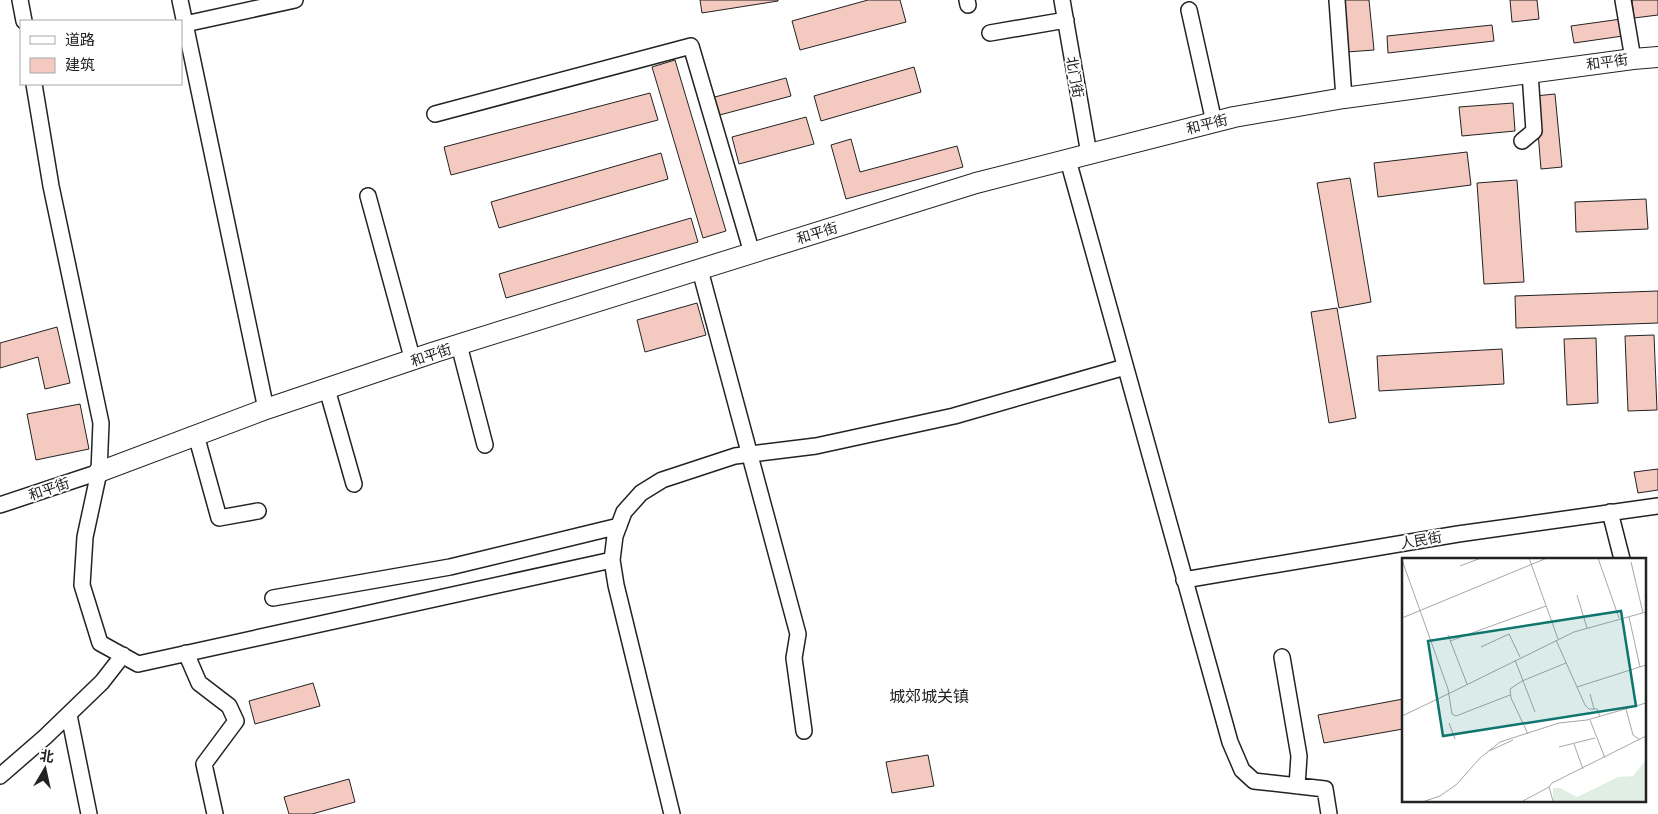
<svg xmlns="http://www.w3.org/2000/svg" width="1658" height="814" font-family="'DejaVu Sans','Noto Sans SC',sans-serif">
  <rect width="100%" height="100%" fill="#fff"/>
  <!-- building -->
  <path fill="#f3c9c0" stroke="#222" d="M700 0H778V1L702 13Z
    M868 0H900L906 22 800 50 792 21Z
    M1343 0H1369L1374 50 1347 52Z
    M1510 0H1537L1539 19 1512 22Z
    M1632 0H1658V15L1634 18Z
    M1621 19 1623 36 1574 43 1571 26Z
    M1492 25 1494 41 1388 53 1387 36Z
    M675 60 726 231 703 238 652 67Z
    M914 67 921 92 821 121 814 96Z
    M786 78 791 96 716 116 711 98Z
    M650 93 658 120 451 175 444 147Z
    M1555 94 1562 167 1541 169 1535 96Z
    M1513 103 1515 131 1462 136 1459 107Z
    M806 117 814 144 739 164 732 137Z
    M851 139 860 172 957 146 963 167 846 199 831 145Z
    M1467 152 1471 185 1378 197 1374 163Z
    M661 153 668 179 499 228 491 202Z
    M1350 178 1371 302 1339 308 1317 183Z
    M1517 180 1524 282 1484 284 1477 183Z
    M1646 199 1648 229 1576 232 1575 202Z
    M691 218 698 242 506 298 499 274Z
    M1658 291V323L1516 328 1515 296Z
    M697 303 706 335 645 352 637 320Z
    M1337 308 1356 418 1329 423 1311 312Z
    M57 327 70 383 45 389 38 357 0 368V343Z
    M1654 335 1657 410 1628 411 1625 336Z
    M1596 338 1598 403 1567 405 1564 339Z
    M1502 349 1504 384 1379 391 1377 356Z
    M80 404 89 449 36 460 27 414Z
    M1658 469V490L1638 493 1634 472Z
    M313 683 320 706 255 724 249 701Z
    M1403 699V729L1324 743 1318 715Z
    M928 755 934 786 892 793 886 762Z
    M349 779 355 802 312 814H289L284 797Z"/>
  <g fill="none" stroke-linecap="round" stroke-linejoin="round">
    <defs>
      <path id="minor" d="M20 0 24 21
        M180 0 266 409
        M967 0 968 5
        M1062 0 1089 154
        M1337 0 1344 98
        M1623 0 1633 59
        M1189 10 1214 122
        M185 24 295 0
        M990 33 1066 20
        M34 84 51 186 101 423 99 472 85 537 82 585 100 643 138 664 612 560
        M435 114 691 46 752 253
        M1522 141 1534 131 1530 73
        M1068 160 1230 742 1242 770 1254 781 1325 789 1329 814
        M368 196 413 361
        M700 270 798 634 794 658 804 731
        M459 345 485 445
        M327 389 354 484
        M196 435 219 518 258 511
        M0 505 99 472
        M1610 512 1622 559
        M1184 580 1458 534 1658 506
        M273 598 450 567 619 526
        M186 653 199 683 229 706 236 721 204 764 215 814
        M1282 657 1299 756 1297 786
        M69 715 89 814
        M0 776 45 737 102 682 123 655
        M672 814 616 585 612 560 615 536 624 512 641 493 662 480 735 456 816 446 954 416 1125 367"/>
      <path id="major" d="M99 472 266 409 435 352 976 183 1234 117 1344 98 1633 59 1658 57"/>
    </defs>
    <!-- minor casing -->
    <use href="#minor" stroke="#222" stroke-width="18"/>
    <!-- major casing -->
    <use href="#major" stroke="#222" stroke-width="22"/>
    <!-- minor -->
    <use href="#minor" stroke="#fff" stroke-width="15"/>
    <!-- major -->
    <use href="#major" stroke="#fff" stroke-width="20"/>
  </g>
  <g text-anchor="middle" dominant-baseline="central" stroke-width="4" stroke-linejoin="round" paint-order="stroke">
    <!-- street labels -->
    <g font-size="14" fill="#222" stroke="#fff">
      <text transform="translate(1607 62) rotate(-8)">和平街</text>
      <text transform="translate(1075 77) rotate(80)">北门街</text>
      <text transform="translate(1207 124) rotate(-14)">和平街</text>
      <text transform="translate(817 233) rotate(-17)">和平街</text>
      <text transform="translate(431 355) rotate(-19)">和平街</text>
      <text transform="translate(49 489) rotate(-19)">和平街</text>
      <text transform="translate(1421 540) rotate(-10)">人民街</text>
    </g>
    <!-- quarter labels -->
    <g font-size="16" fill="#222" stroke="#fff">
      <text x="929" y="696">城郊城关镇</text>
    </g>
  </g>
  <!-- overview -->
  <g transform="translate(1402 558)">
    <rect width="244" height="244" fill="#fff"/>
    <path d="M244 202V243H152L151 241V230H158L175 239 216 219 231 218Z" fill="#e0efe3"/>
    <path fill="none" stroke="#a7a7a7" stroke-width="1" d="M127 0 156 81M196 0 217 60M0 2 46 131 50 156 54 158 108 137M229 4 241 55M58 8 79 0M175 37 185 70M227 59 238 109M0 60 145 0M46 77 65 126M154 82 183 147 187 151H195L198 159M48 83 144 48M79 89 107 76 118 99M113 102 133 154M175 129 244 107M46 136 172 74 244 54M188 136 192 151M224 151 231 177 238 182M0 158 46 136M188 162 203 200M47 165 53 181M126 176 109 140 108 131 120 123 164 105M172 186 181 211M157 189 193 180M87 193 111 182M23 243 38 238 55 226 78 200 98 184 157 165 185 162 244 145M121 243 147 229M151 243 147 229 150 225 244 178"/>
    <path fill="#0f766e" fill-opacity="0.15" stroke="#0f766e" stroke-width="2.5" d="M219 53 234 148 41 178 26 83Z"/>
    <rect width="244" height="244" fill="none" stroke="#222" stroke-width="2.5"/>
  </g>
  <!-- legend -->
  <rect x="20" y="20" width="162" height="65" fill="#ffffff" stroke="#a7a7a7"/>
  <rect x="30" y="36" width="25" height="8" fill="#ffffff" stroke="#a7a7a7"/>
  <text x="65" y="45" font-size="15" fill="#222222">道路</text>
  <rect x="30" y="58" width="25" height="15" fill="#f3c9c0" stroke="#a7a7a7"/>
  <text x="65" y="70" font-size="15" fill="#222222">建筑</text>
  <!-- north arrow -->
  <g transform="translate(45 769) rotate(9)" stroke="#ffffff" stroke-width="4" paint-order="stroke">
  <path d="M0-4L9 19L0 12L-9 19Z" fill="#222222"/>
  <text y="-8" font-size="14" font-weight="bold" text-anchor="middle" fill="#222222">北</text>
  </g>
</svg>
